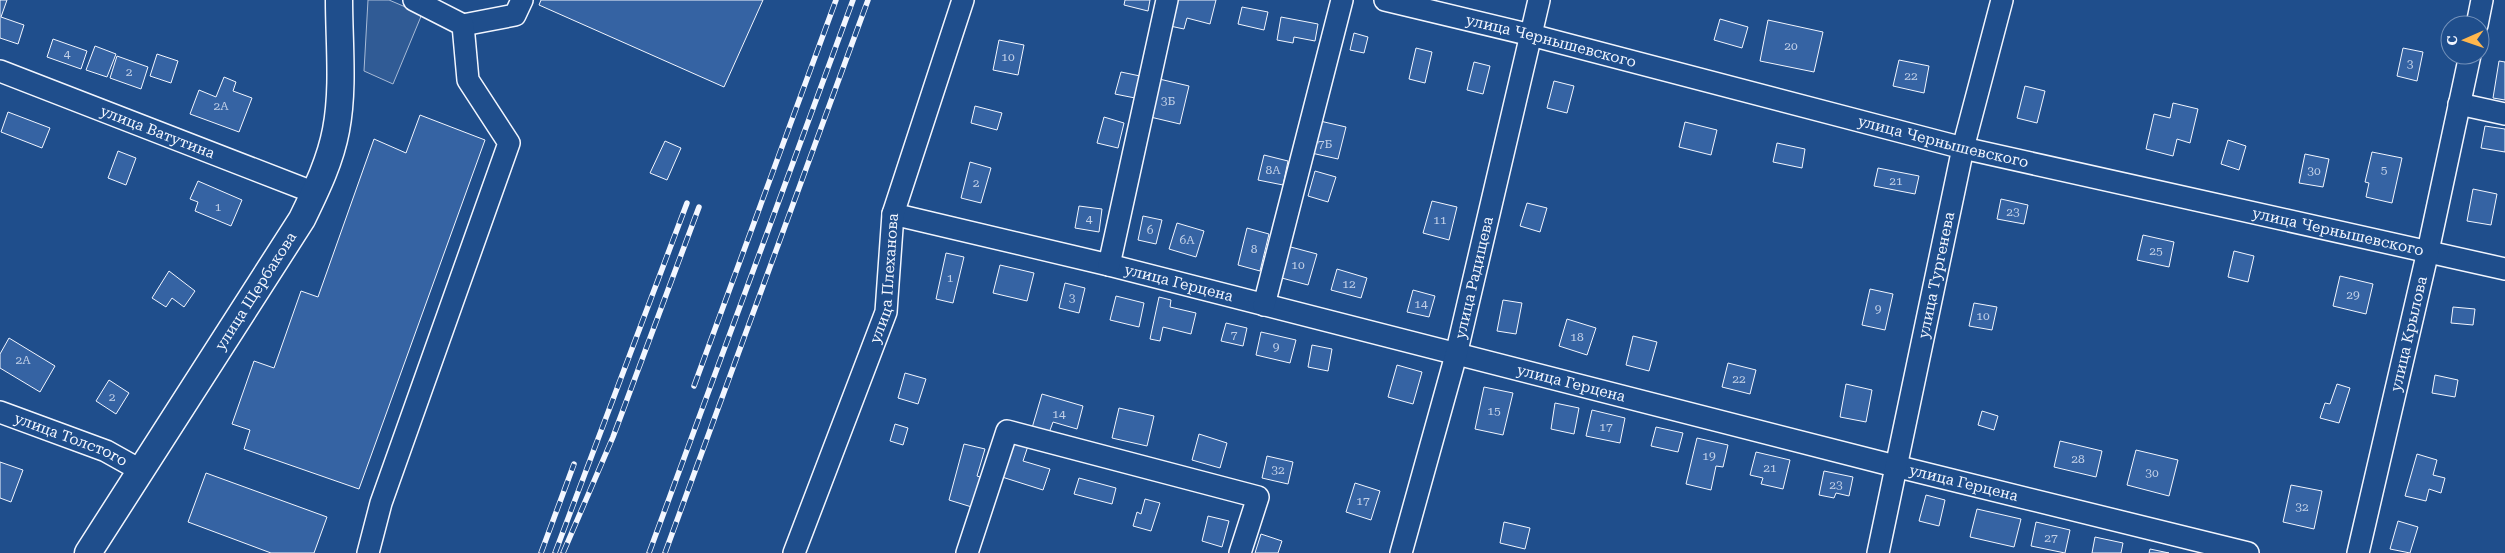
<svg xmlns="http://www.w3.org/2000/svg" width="2505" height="553" font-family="'Roboto Serif',serif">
  <rect width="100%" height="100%" fill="#1f4e8c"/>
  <!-- parking -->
  <path fill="#305b95" stroke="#a8bbd7" d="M368 0H389L422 14 393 84 364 71Z"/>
  <!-- building -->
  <path fill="#3563a3" stroke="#f2f6ff" d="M0 0H7L1 17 24 25 18 44 0 38Z
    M541 0H763L724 87 539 5Z
    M1125 0H1150L1148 11 1124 5Z
    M1176 0H1216L1210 24 1187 18 1184 29 1170 26Z
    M1242 7 1268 12 1264 30 1238 24Z
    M1281 17 1318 24 1315 41 1294 37 1293 43 1277 40Z
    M1720 19 1748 27 1742 48 1714 40Z
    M1768 20 1823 32 1814 72 1760 61Z
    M1354 33 1368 37 1364 53 1350 50Z
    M53 39 87 51 81 69 47 57Z
    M999 40 1024 45 1018 75 993 70Z
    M95 46 116 54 107 77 86 70Z
    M1416 48 1432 52 1425 83 1409 79Z
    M2403 48 2423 52 2417 81 2397 76Z
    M157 54 178 61 171 83 150 76Z
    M117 56 148 67 141 89 110 78Z
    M1899 60 1929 66 1924 93 1893 86Z
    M2499 61 2505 62V100L2493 98Z
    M1474 62 1490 66 1483 94 1467 90Z
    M1121 72 1140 76 1135 98 1115 94Z
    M224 77 236 82 233 91 252 98 239 132 190 114 199 90 216 97Z
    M1155 78 1189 86 1180 124 1146 116Z
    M1554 81 1574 86 1567 113 1547 108Z
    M2025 86 2045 91 2037 123 2017 118Z
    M2173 103 2198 109 2190 143 2177 139 2173 156 2146 149 2154 114 2170 118Z
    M975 106 1002 113 997 130 971 123Z
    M8 112 50 128 42 148 1 132Z
    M420 115 485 140 359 489 244 449 250 430 232 424 254 361 274 368 301 291 318 297 374 139 406 153Z
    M1104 117 1124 123 1118 148 1097 143Z
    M1320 121 1346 127 1338 159 1307 152Z
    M1685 122 1717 130 1711 155 1679 147Z
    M2485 126 2505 129V152L2481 148Z
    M2228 140 2246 146 2239 170 2221 164Z
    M665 141 681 148 667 180 650 173Z
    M1777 143 1805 149 1802 168 1773 162Z
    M118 151 136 158 126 185 108 178Z
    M2372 152 2402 158 2392 203 2366 197 2369 183 2365 182Z
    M2305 154 2329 159 2323 187 2299 183Z
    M1264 155 1288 161 1283 185 1258 180Z
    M970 162 991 168 981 203 961 198Z
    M1878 168 1919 176 1915 194 1874 186Z
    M1315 171 1336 177 1328 202 1308 196Z
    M198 181 242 200 231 226 195 211 198 202 190 199Z
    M2473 189 2497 194 2491 225 2467 221Z
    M2001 199 2028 205 2024 224 1997 219Z
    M1432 201 1457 207 1449 240 1423 233Z
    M1527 203 1547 208 1540 232 1520 226Z
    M1079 206 1102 209 1099 232 1075 228Z
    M1143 216 1162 220 1156 244 1138 240Z
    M1177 223 1204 231 1196 257 1169 249Z
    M1247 228 1269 234 1260 271 1238 265Z
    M2143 235 2174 242 2169 267 2137 260Z
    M1287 246 1317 254 1308 285 1278 277Z
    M2234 251 2254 256 2248 282 2228 277Z
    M946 253 964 257 953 303 936 299Z
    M1000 265 1034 273 1027 301 993 293Z
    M1337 269 1367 278 1361 298 1331 290Z
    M169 271 195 291 184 307 172 298 166 307 152 298Z
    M2340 276 2373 284 2366 314 2333 306Z
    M1065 283 1085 288 1079 313 1059 308Z
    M1870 289 1893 294 1885 330 1862 325Z
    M1413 290 1435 296 1429 317 1407 312Z
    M1116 296 1144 303 1139 327 1110 320Z
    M1159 297 1171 300 1170 307 1196 313 1191 334 1163 327 1160 341 1150 339Z
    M1503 300 1522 303 1516 334 1497 331Z
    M1974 303 1997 307 1992 330 1969 326Z
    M2453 307 2475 309 2473 325 2451 323Z
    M1567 319 1596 328 1587 355 1559 346Z
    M1226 323 1247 328 1243 346 1221 341Z
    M1261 332 1296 340 1290 363 1256 355Z
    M1633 336 1657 342 1649 371 1626 365Z
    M9 338 55 366 40 392 0 368V354Z
    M1312 345 1332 349 1328 371 1308 367Z
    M1728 363 1756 370 1750 394 1722 387Z
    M1397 365 1422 372 1413 404 1388 397Z
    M905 373 926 379 918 404 898 398Z
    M2435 375 2458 380 2455 397 2432 393Z
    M109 380 129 393 116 414 96 401Z
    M1846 384 1872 390 1866 422 1840 417Z
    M2337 384 2350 388 2339 423 2320 418 2325 403 2330 404Z
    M1484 387 1513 393 1503 435 1475 429Z
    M1042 394 1083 406 1077 429 1053 422 1049 433 1032 428Z
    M1555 403 1579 408 1574 434 1551 429Z
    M1119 408 1154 416 1147 446 1112 438Z
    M1592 410 1625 418 1620 443 1586 436Z
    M1982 411 1998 416 1994 430 1978 425Z
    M895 424 908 428 903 445 890 441Z
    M1656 427 1683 433 1678 452 1651 446Z
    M1199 434 1227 443 1220 468 1192 460Z
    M1697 438 1728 445 1723 467 1716 466 1711 490 1686 484Z
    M2060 441 2102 451 2096 477 2054 467Z
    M1013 442 1028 446 1023 461 1050 469 1043 490 1002 477Z
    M964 444 985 449 977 476 983 478 975 508 949 500Z
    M2136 450 2178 460 2169 496 2127 485Z
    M1756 452 1790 460 1783 489 1761 484 1763 478 1750 475Z
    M2417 454 2437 460 2433 475 2445 478 2441 493 2429 489 2426 501 2405 496Z
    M1267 456 1293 462 1288 484 1262 478Z
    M0 462 23 470 11 502 0 498Z
    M1824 471 1853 477 1849 496 1836 493 1834 498 1819 495Z
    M206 473 327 517 314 553H271L188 522Z
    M1079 478 1116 488 1112 504 1074 494Z
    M1355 483 1380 491 1371 520 1346 512Z
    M2291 485 2322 491 2314 529 2283 522Z
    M1926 495 1945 500 1939 526 1919 521Z
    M1145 499 1160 503 1151 531 1133 526 1137 512 1141 514Z
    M1977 509 2021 519 2014 547 1970 537Z
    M1208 516 1229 521 1222 547 1202 541Z
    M2398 521 2418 527 2410 553 2390 549Z
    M1504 522 1530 528 1525 549 1500 543Z
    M2036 522 2070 530 2065 553 2031 546Z
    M1261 534 1282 541 1278 553H1255Z
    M2095 537 2123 543 2121 553H2092Z
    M2150 549 2169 553H2149Z"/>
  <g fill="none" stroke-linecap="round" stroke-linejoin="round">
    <defs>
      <g id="minor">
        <path id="s1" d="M1385 0 1531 35 1963 148 2505 269"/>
        <path d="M463 25 515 15 522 0"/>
        <path d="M2477 25 2482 0"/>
        <path id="s2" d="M0 71 315 193"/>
        <path d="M2459 104 2505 114"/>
        <path id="s3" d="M893 214 1109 265 1895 466 2248 553"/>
        <path d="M1109 265 1167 0"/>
        <path d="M1264 305 1342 0"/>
        <path id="s4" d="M0 412 106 451 140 470"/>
        <path d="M368 553 381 503 509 143 468 80 463 25 414 0"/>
        <path id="s5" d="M794 553 886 312 893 214 963 0"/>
        <path d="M967 553 1007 431 1258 497 1240 553"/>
        <path id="s6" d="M1401 553 1456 355 1539 0"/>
        <path id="s7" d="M1878 553 1963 148 2002 0"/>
        <path id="s8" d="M2358 553 2428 251 2470 55"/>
      </g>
      <g id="major">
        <path id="s9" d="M88 553 302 219C316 190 330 162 336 130 344 88 339 42 339 0"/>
      </g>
    </defs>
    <!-- minor casing -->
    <use href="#minor" stroke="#f2f6ff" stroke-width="24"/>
    <!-- major casing -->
    <use href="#major" stroke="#f2f6ff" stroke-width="29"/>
    <!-- minor -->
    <use href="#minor" stroke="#1f4e8c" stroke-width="21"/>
    <!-- major -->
    <use href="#major" stroke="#1f4e8c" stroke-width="26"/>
    <defs>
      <path id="rail" d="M694 386 836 0
        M541 553 574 464
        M555 553 687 203
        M563 553 613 437 699 207
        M649 553 853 0
        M665 553 868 0"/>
    </defs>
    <!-- rail casing -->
    <use href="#rail" stroke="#f2f6ff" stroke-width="5.5"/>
    <!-- rail -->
    <use href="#rail" stroke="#1f4e8c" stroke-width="4" stroke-dasharray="11" stroke-linecap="butt"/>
  </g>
  <g text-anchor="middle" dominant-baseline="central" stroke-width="4" stroke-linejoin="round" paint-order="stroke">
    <!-- number labels -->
    <g font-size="12" fill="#c3d1e8">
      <text x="1791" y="46">20</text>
      <text x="67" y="54">4</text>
      <text x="1008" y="57">10</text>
      <text x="2410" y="64">3</text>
      <text x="129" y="72">2</text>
      <text x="1911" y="76">22</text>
      <text x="1168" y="101">3Б</text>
      <text x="221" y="106">2А</text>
      <text x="1325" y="144">7Б</text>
      <text x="1273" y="170">8А</text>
      <text x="2384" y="170">5</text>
      <text x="2314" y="171">30</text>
      <text x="1896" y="181">21</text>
      <text x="976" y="183">2</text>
      <text x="218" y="207">1</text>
      <text x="2013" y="212">23</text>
      <text x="1089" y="219">4</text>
      <text x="1440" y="220">11</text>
      <text x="1150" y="230">6</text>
      <text x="1187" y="240">6А</text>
      <text x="1254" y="249">8</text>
      <text x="2156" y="251">25</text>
      <text x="1298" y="265">10</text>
      <text x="950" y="278">1</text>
      <text x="1349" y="284">12</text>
      <text x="2353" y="295">29</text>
      <text x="1072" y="298">3</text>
      <text x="1421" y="304">14</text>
      <text x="1878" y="309">9</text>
      <text x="1983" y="316">10</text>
      <text x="1234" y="335">7</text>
      <text x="1577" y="337">18</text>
      <text x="1276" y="347">9</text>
      <text x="23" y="360">2А</text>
      <text x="1739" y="379">22</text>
      <text x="112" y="397">2</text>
      <text x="1494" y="411">15</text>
      <text x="1059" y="414">14</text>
      <text x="1606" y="427">17</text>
      <text x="1709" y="456">19</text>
      <text x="2078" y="459">28</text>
      <text x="1770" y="468">21</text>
      <text x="1278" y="470">32</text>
      <text x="2152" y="473">30</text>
      <text x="1836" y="485">23</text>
      <text x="1363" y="501">17</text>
      <text x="2302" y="507">32</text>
      <text x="2051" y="538">27</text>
    </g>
    <!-- street labels -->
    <g font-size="15" fill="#f2f6ff" stroke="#1f4e8c">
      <text stroke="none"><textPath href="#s1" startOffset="171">улица Чернышевского</textPath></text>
      <text stroke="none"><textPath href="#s2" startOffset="169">улица Ватутина</textPath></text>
      <text stroke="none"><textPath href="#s1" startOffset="576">улица Чернышевского</textPath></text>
      <text stroke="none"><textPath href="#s1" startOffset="981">улица Чернышевского</textPath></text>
      <text stroke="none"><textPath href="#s7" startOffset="284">улица Тургенева</textPath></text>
      <text stroke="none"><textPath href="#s5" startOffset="291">улица Плеханова</textPath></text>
      <text stroke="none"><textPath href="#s6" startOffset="285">улица Радищева</textPath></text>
      <text stroke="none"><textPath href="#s3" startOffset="294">улица Герцена</textPath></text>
      <text stroke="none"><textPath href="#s9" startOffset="311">улица Щербакова</textPath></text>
      <text stroke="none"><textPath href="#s8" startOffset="225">улица Крылова</textPath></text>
      <text stroke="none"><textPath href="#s3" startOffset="699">улица Герцена</textPath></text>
      <text stroke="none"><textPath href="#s4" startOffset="76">улица Толстого</textPath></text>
      <text stroke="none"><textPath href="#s3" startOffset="1104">улица Герцена</textPath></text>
    </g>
  </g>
  <!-- north arrow -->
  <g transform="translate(2465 40) rotate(268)"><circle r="24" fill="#1f4e8c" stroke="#7391ba"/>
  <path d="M0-4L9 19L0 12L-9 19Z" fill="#ffb74d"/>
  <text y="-8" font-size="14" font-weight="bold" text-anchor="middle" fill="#f2f6ff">С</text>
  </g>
</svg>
